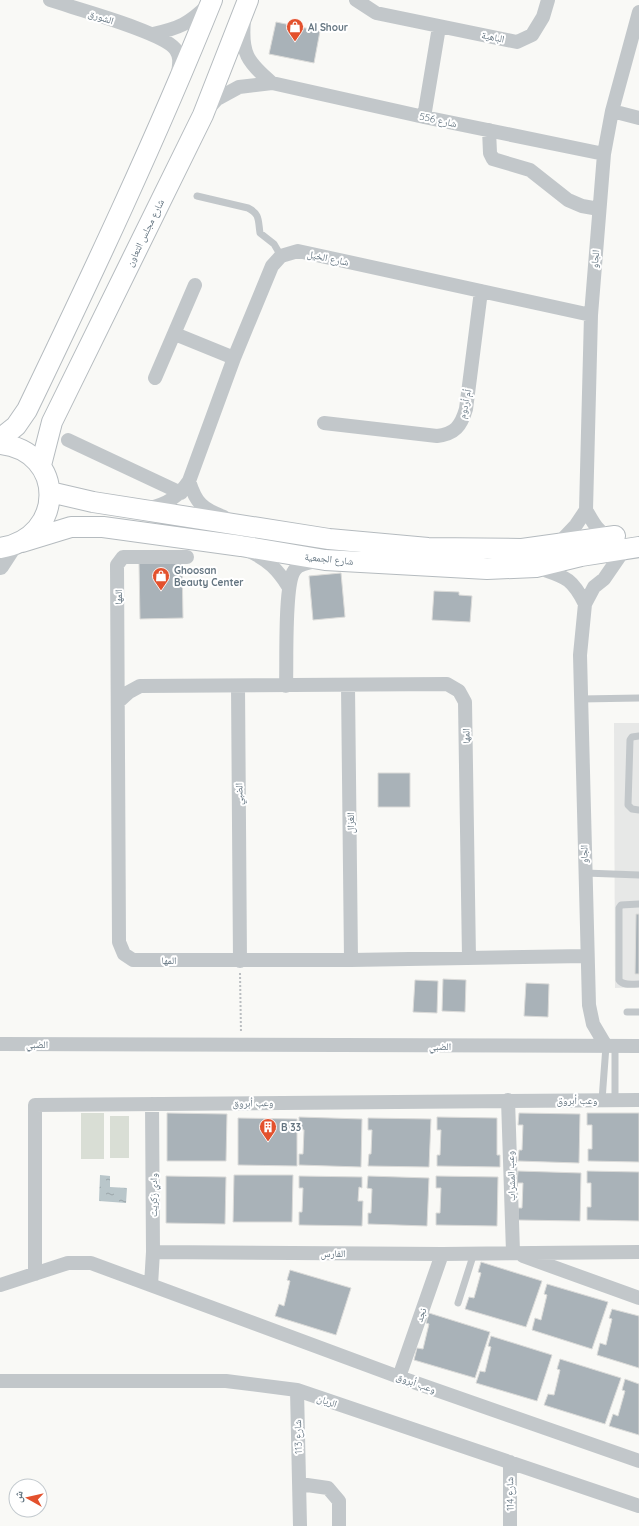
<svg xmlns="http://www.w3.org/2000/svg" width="639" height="1526" font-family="Quicksand,'Noto Naskh Arabic',sans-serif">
  <defs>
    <pattern id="water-ripples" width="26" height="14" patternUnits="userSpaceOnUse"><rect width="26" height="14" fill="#b9c6ca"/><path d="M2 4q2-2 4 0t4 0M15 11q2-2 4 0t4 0" fill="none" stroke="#9aa5a9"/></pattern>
  </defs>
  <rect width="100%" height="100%" fill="#f9f9f6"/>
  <!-- built -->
  <path fill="#e7e8e7" d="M614 723H639V987L615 988Z"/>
  <!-- pitch -->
  <path fill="#d9ded5" d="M81 1113H104V1159H81Z
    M110 1116H129V1158H110Z"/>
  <!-- water -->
  <path fill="url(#water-ripples)" d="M100 1175 110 1176V1187L127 1188 126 1203 99 1201Z"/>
  <!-- building -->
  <path fill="#a9b2b8" stroke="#dbdbd9" d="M276 22 320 31 314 63 269 54Z
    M182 562 183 618 140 619 139 563Z
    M341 573 345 617 313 620 309 576Z
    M434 591 459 592V595L472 596 470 622 432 620Z
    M378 773H410V807H378Z
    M636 914H639V974H635Z
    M443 979 466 980 465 1012 442 1011Z
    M415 980 438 981 437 1013 413 1012Z
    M526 983 549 984 548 1017 524 1016Z
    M167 1113 227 1114 226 1161H167Z
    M519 1113 580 1114 579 1163 518 1161 519 1150H522L523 1125H518Z
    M587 1113H639V1162L588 1161V1149H592V1125H587Z
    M299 1117 362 1119 361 1167 299 1165V1154H303L304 1130 299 1129Z
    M437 1117 497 1118V1155H500V1167L437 1166V1155H440L441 1130H437Z
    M238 1118 297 1119V1166L238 1165Z
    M368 1118 431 1119 429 1167 368 1166 369 1154H371L372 1130H368Z
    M518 1171 581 1173 580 1221 518 1220V1208H522L523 1183H517Z
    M587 1171 639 1172V1221L587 1220V1207H591V1183H587Z
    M234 1175H293L292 1222H233Z
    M166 1176 226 1177 225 1224 166 1223Z
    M299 1176 362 1177V1188L359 1187 358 1201H363L362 1226 299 1225V1212H302L303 1188H299Z
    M368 1176 429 1178 427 1226 368 1224V1213H371L372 1189 367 1188Z
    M436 1176 498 1177 497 1226 436 1225V1213H440L441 1188H436Z
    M481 1262 542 1281 526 1327 465 1309 469 1297 474 1298 481 1273 478 1272Z
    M290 1270 351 1288 336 1335 275 1316 279 1304 284 1306 290 1281 287 1280Z
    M547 1284 608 1302 592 1349 532 1330 535 1318 541 1320 547 1295 544 1294Z
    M612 1309 639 1316V1368L597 1355 600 1343 606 1345 612 1319 609 1318Z
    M429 1313 490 1332 475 1378 414 1360 417 1348 423 1349 429 1324 426 1323Z
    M491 1336 552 1355 537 1401 476 1383 480 1371 485 1372 491 1347 488 1346Z
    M560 1359 621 1378 605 1424 544 1405 548 1394 554 1395 560 1370 557 1369Z
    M625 1379 639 1384V1435L609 1426 613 1414 618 1416 625 1391 622 1390Z"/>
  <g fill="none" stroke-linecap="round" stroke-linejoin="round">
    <defs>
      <path id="secondary" d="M0 439 16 426 27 410C92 275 156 139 212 0
        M0 444C66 451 66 538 0 548
        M41 465 52 422 203 115 248 0
        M50 492 93 502 329 539 428 548 522 549 615 536
        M22 542 71 527H103L241 546 325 560 487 569 536 567 581 556 639 547"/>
    </defs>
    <!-- secondary casing -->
    <use href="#secondary" stroke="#b5bbbf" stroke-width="22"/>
    <!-- path -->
    <path stroke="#babec1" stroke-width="2" stroke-dasharray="2 2" stroke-linecap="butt" d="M240 973 241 1033"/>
    <!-- service -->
    <path stroke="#c2c7ca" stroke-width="7" d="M197 196 248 208C260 214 258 220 260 233L274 244 281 256
      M581 699 639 698
      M639 736 632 737 630 740 628 805 632 809 639 810
      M585 873 639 875
      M639 904 621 905 619 908V980C623 986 632 984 639 984
      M627 1012H639
      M602 1100 606 1046
      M615 1100V1046
      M458 1303 474 1253"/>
    <!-- minor -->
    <path stroke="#c2c7ca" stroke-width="14" d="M50 0C73 8 165 32 176 50 181 58 179 64 178 74
      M356 0 376 13 517 42 532 35 543 17 548 0
      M244 20C241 53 247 62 272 83
      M153 34C179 28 189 24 208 5
      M208 109 217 99 239 87 272 83 424 117 604 154
      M612 111 639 118
      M424 117 439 27
      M489 130 490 153 493 159 530 170 568 200 582 206 599 209
      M175 334 234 358
      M155 378 195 285
      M324 423 437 436C455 434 461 426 466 409L481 291
      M68 440 181 493
      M189 481C196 503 202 509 224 517
      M148 508C167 505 179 496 189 481L234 358 272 266 281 256 298 251 591 315
      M610 536C598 534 592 520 586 510L591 315 604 154 612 111 639 12
      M557 545 576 525 586 510
      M251 552C268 560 278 570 288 586
      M187 557H123L117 565 119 942 124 954 133 960H351L586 956
      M536 567C564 577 571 576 585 604
      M238 686 240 961
      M286 686C287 664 284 586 294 571 298 563 311 562 319 561
      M348 686 351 960
      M118 702 129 692 140 686 447 684 459 691 465 702 469 958
      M0 1044 639 1046
      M606 1046 593 1024 589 1005 580 655 585 604 594 587 604 579 626 547
      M508 1100 513 1252
      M153 1252 442 1254 639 1252
      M523 1256 639 1298
      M35 1274V1105L639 1100
      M0 1285 68 1263H91L399 1377 639 1461
      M151 1285 153 1252 152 1104
      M399 1377 442 1254
      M0 1381H226L297 1390 639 1506
      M297 1390 300 1526
      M510 1462V1526
      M300 1484 328 1488 339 1501V1526"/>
    <!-- tertiary -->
    <path stroke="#c2c7ca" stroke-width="18" d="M0 566 13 546"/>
    <!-- secondary -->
    <use href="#secondary" stroke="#fff" stroke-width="20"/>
  </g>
  <!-- icons -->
  <defs>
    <symbol id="shop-pin" viewBox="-11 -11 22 30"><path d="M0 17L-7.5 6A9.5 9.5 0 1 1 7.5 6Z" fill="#e3512d" stroke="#fff"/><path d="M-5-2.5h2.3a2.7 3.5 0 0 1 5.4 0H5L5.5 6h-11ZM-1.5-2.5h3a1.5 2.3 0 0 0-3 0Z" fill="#fff"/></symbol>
    <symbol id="building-pin" viewBox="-11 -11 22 30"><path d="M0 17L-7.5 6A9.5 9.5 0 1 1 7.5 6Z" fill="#e3512d" stroke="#fff"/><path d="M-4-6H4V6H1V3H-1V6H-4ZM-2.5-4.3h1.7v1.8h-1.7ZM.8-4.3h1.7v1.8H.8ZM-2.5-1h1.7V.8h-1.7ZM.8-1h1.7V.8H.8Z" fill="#fff"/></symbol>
  </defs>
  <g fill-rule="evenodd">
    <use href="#shop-pin" x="285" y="17" width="20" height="27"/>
    <use href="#shop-pin" x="151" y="566" width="20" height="27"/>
    <use href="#building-pin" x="258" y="1117" width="20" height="27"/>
  </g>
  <g text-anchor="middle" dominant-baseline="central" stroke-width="4" stroke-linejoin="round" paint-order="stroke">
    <!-- street labels -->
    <g font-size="10" fill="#647581" stroke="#fff">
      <text transform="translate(101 17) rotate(18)">الشورق</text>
      <text transform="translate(493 37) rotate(11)">الباهية</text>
      <text transform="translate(438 120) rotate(12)">شارع 556</text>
      <text transform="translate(145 233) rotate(-64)">شارع مجلس التعاون</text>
      <text transform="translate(328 258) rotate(12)">شارع الخيل</text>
      <text transform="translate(595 259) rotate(-85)">الجاو</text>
      <text transform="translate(465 404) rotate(-78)">أم أردوم</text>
      <text transform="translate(329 559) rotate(6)">شارع الجمعية</text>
      <text transform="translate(118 597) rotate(-90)">المها</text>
      <text transform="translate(466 736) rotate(-91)">المها</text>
      <text transform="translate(239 794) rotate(-91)">الضبي</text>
      <text transform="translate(350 823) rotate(-90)">الغزال</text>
      <text transform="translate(584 854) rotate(-91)">الجاو</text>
      <text x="169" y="960">المها</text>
      <text x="37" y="1044">الضبي</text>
      <text x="440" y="1046">الضبي</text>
      <text x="577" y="1100">وعب أبروق</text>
      <text transform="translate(253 1103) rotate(-1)">وعب أبروق</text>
      <text transform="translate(511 1176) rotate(-92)">وعب المشراب</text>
      <text transform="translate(153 1195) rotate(-90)">وادي زكريت</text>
      <text x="333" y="1253">الفارس</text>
      <text transform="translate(421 1315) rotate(-71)">نجد</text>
      <text transform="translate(416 1383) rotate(20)">وعب أبروق</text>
      <text transform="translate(327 1401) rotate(19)">الريان</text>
      <text transform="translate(298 1437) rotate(-92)">شارع 113</text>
      <text transform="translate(510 1494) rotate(-91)">شارع 114</text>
    </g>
    <!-- poi labels -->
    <g font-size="10" font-weight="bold" fill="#647581" stroke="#fff" text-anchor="start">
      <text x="308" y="27">Al Shour</text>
      <text x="174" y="570">Ghoosan<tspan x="174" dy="12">Beauty Center</tspan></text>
      <text x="281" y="1127">B 33</text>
    </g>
  </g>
  <!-- north arrow -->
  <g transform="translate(28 1498) rotate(278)"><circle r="19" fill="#ffffff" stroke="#c1c8cd"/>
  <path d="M0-3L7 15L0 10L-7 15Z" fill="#e3512d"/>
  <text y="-6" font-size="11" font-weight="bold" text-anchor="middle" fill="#647581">ش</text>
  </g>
</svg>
